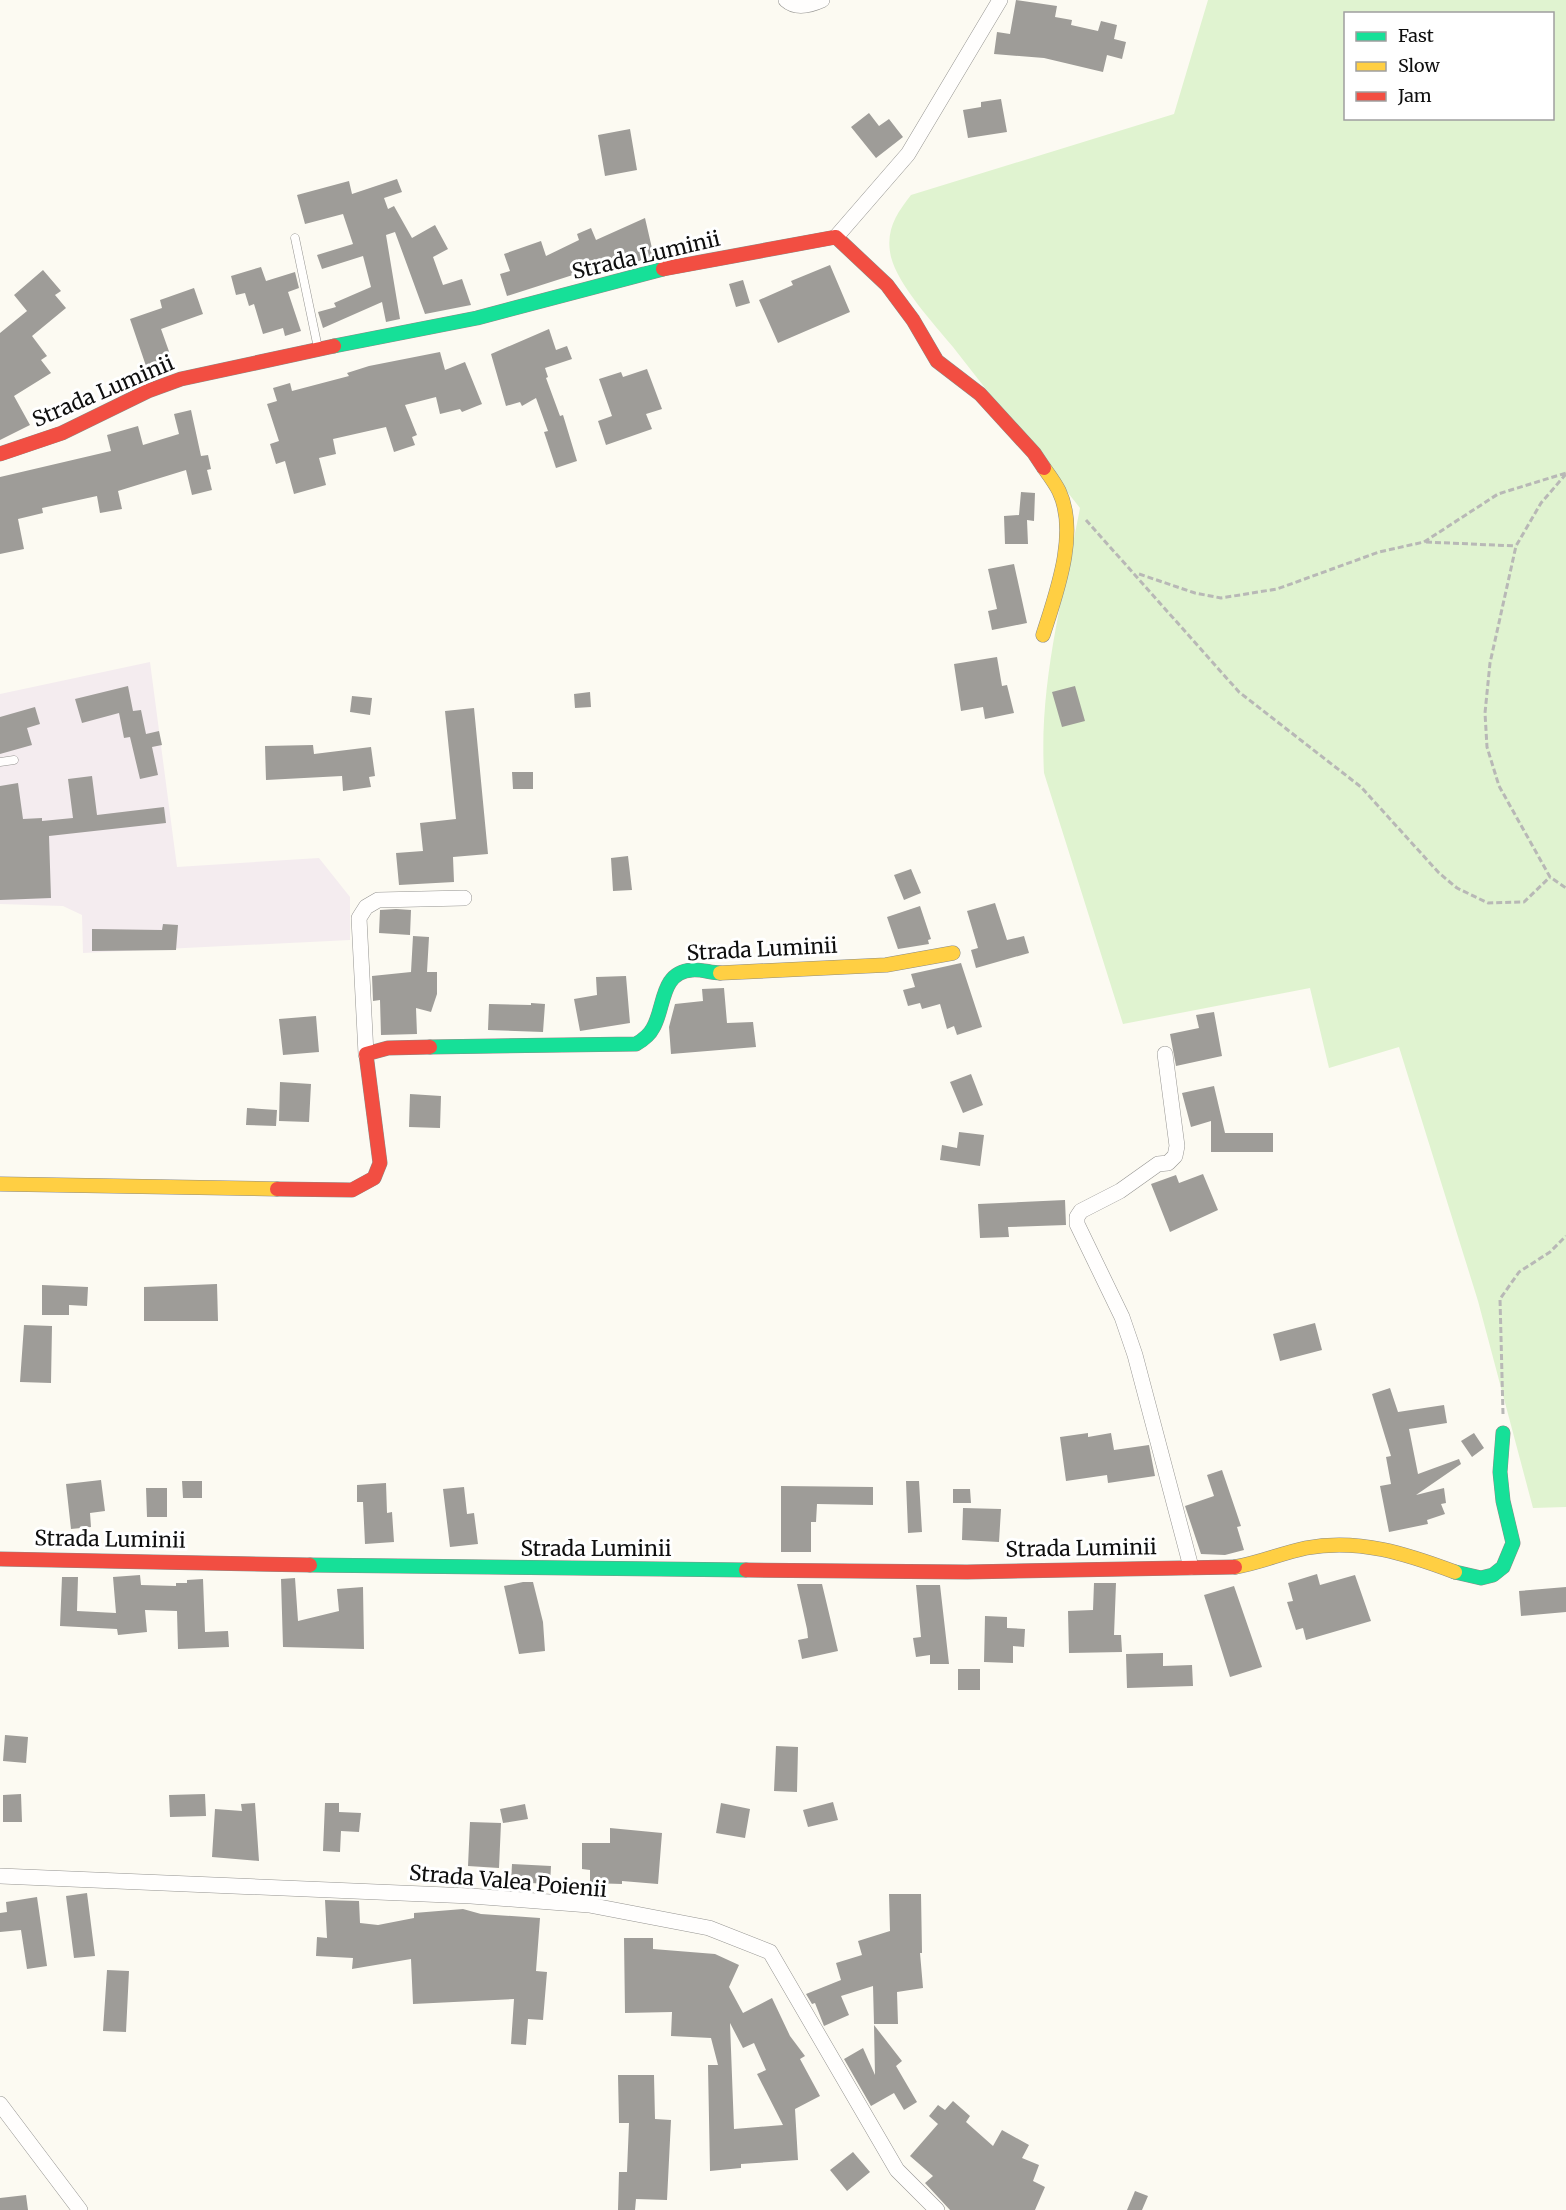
<svg xmlns="http://www.w3.org/2000/svg" width="1566" height="2210" font-family="Merriweather,serif">
  <rect width="100%" height="100%" fill="#fcfaf2"/>
  <!-- industrial -->
  <path fill="#f4ecef" d="M150 662 177 867 319 858 350 897V940L83 953 82 915 63 906 0 904V694Z"/>
  <!-- green -->
  <path fill="#e0f3d0" fill-rule="evenodd" d="M1208 0H1566V1507L1533 1508 1478 1301 1399 1047 1329 1068 1310 988 1123 1024 1044 773C1039 683 1063 597 1080 508 1038 455 995 401 953 347 934 324 898 285 891 257 885 231 896 214 911 195L1174 114ZM1346 14H1552V118H1346Z"/>
  <!-- building -->
  <path fill="#9e9c98" fill-rule="evenodd" d="M1016 0 1057 6 1055 17 1072 20 1071 25 1098 31 1101 21 1117 25 1114 39 1126 42 1122 59 1107 55 1103 72 1044 58 994 54 997 32 1010 34Z
    M1001 99 1007 132 968 138 963 110 981 107V102Z
    M869 113 879 126 889 119 903 137 876 158 851 127Z
    M630 129 637 170 605 176 598 135Z
    M397 179 402 192 384 198 388 209 394 206 412 238 435 225 448 249 433 257 443 285 462 279 471 305 425 314 395 232 386 235 400 319 386 322 382 302 323 328 318 312 336 307 334 303 371 287 363 256 322 269 317 255 353 244 343 214 305 224 297 195 349 181 352 194Z
    M645 218 654 257 581 277 579 273 507 296 500 274 510 271 504 254 541 241 546 256 579 240 577 234 591 228 596 240Z
    M830 265 850 312 778 343 759 300 793 285 791 281Z
    M261 267 266 281 295 272 299 288 288 292 301 331 285 336 283 328 263 334 254 304 249 306 245 293 236 295 231 276Z
    M43 270 61 291 55 295 66 308 32 336 47 356 41 360 51 373 14 396 30 425 0 440V333L27 311 14 295Z
    M743 280 750 303 736 307 729 284Z
    M194 288 203 314 161 329 171 357 146 366 130 319 162 308 160 300Z
    M549 329 556 350 567 346 572 359 545 368 548 377 546 378 560 416 563 415 577 461 556 468 544 432 548 431 536 398 522 406 520 402 506 406 491 354Z
    M440 352 445 370 465 362 482 404 462 412 460 409 440 414 436 397 405 405 417 435 412 437 415 445 394 452 386 427 333 439 336 454 319 458 326 485 294 494 285 461 276 464 270 444 279 441 267 404 277 401 273 388 290 383 292 391 349 376 347 373 369 366Z
    M647 369 662 409 646 414 652 429 606 445 598 421 612 416 599 379 621 372 623 377Z
    M191 410 201 456 208 455 211 469 207 470 212 490 192 495 186 470 118 491 122 509 100 513 97 496 42 508 43 513 18 519 24 549 0 554V477L111 451 107 435 138 426 143 445 179 434 174 414Z
    M1021 492 1035 493 1034 521 1027 520 1028 544H1005L1004 516 1019 515Z
    M1014 564 1027 623 992 630 988 611 997 609 988 569Z
    M997 657 1002 686 1007 685 1014 713 985 719 983 707 961 711 954 664Z
    M128 686 133 711 141 710 146 734 159 731 162 745 152 747 158 775 140 779 130 737 124 738 119 713 82 723 75 699Z
    M1075 686 1085 721 1062 727 1052 692Z
    M590 692 591 707 575 708 574 694Z
    M352 696 372 698 370 715 350 712Z
    M35 707 40 724 27 728 32 745 0 754V717Z
    M474 708 488 854 453 857 454 882 399 885 396 853 423 851 420 823 456 819 445 711Z
    M313 745 314 754 371 747 375 776 369 777 371 787 343 791 342 776 266 780 265 746Z
    M512 772H533V789H513Z
    M92 776 97 815 164 807 166 823 49 836 51 898 0 900V786L18 783 23 819 42 818V821L73 818 68 779Z
    M628 856 632 890 613 891 611 858Z
    M911 869 921 893 904 900 894 875Z
    M995 903 1007 940 1024 936 1029 953 976 968 971 950 978 948 967 911Z
    M920 906 931 939 928 940 929 944 898 949 887 917Z
    M396 909 411 910 410 935 379 933 380 910Z
    M163 924 178 925 176 950 92 951V929L162 930Z
    M413 936 429 937 427 972H437V994L431 1012 416 1008 417 1034 381 1035 380 1000 373 1001 372 976 411 972Z
    M961 963 982 1027 957 1035 954 1026 947 1029 940 1004 922 1009 920 1003 908 1006 903 990 915 987 911 974Z
    M626 976 630 1023 580 1031 574 999 597 995 596 977Z
    M724 988 727 1023 753 1022 756 1047 671 1054 669 1027 675 1004 703 1001 702 989Z
    M531 1003 545 1004 543 1032 488 1030 489 1004 531 1005Z
    M1214 1012 1222 1056 1176 1066 1170 1034 1199 1028 1196 1015Z
    M316 1016 319 1052 283 1055 279 1019Z
    M971 1074 983 1105 963 1113 950 1082Z
    M280 1082 311 1084 309 1122 279 1121Z
    M1214 1086 1225 1133H1273V1152H1211V1121L1191 1127 1182 1093Z
    M410 1094 441 1096 440 1128 409 1127Z
    M247 1108 277 1110 276 1126 246 1125Z
    M959 1132 984 1135 980 1166 940 1160 942 1145 957 1148Z
    M1203 1174 1218 1210 1170 1232 1151 1184 1176 1175 1179 1183Z
    M1065 1200 1066 1225 1008 1227 1009 1237 980 1238 978 1204Z
    M217 1284 218 1321H144V1287Z
    M42 1285 88 1287 87 1306 69 1305V1315H42Z
    M1315 1323 1322 1350 1280 1361 1273 1334Z
    M24 1325 52 1326 51 1383 20 1382Z
    M1390 1388 1398 1412 1444 1405 1447 1423 1409 1429 1418 1474 1459 1459 1461 1464 1416 1495 1444 1488 1446 1503 1441 1504 1445 1514 1427 1520 1428 1524 1389 1532 1380 1486 1391 1484 1386 1457 1391 1456 1372 1394Z
    M1088 1433V1437L1111 1433 1114 1450 1149 1445 1155 1476 1108 1483 1107 1475 1066 1481 1060 1437Z
    M1474 1433 1484 1448 1472 1457 1461 1441Z
    M1222 1470 1241 1526 1237 1527 1244 1550 1225 1555 1201 1554 1185 1506 1214 1496 1207 1475Z
    M101 1480 105 1511 90 1513 91 1527 71 1529 66 1484Z
    M182 1481H202V1498H183Z
    M906 1481H919L922 1532 908 1533Z
    M386 1483 387 1513 392 1512 394 1542 365 1544 363 1502H357V1485Z
    M781 1486 873 1487V1505L817 1504 816 1522H811V1552H781Z
    M464 1487 467 1514 474 1513 478 1544 450 1547 443 1489Z
    M146 1488H167V1517H147Z
    M953 1489H970L971 1503H953Z
    M963 1508 1001 1509 999 1542 962 1540Z
    M1317 1574 1320 1585 1355 1575 1371 1621 1306 1640 1303 1628 1296 1630 1287 1602 1293 1601 1288 1583Z
    M140 1575 141 1585 176 1586V1583H187V1580L203 1579 205 1632 228 1631 229 1647 178 1649 177 1611 145 1610 147 1632 118 1635 117 1629 60 1626 62 1577H78L77 1611 116 1613 113 1577Z
    M295 1578 298 1621 339 1611 337 1589 363 1587 364 1649 283 1647 281 1579Z
    M523 1582H533L543 1622 545 1651 519 1654 504 1586Z
    M1094 1583H1116L1114 1635H1121L1122 1652 1069 1653 1068 1611 1093 1610Z
    M797 1584H822L838 1651 802 1659 798 1640 808 1638 807 1629Z
    M916 1585H940L949 1664H930V1655L916 1657 913 1638 921 1637Z
    M1234 1586 1262 1667 1230 1677 1204 1595Z
    M1566 1587V1612L1521 1616 1519 1591Z
    M985 1616 1007 1617V1628L1025 1629 1024 1647 1013 1646V1663L984 1662Z
    M1163 1653V1666L1192 1665 1193 1686 1127 1688 1126 1654Z
    M958 1669H980V1690H958Z
    M5 1735 28 1737 26 1763 3 1761Z
    M776 1746 798 1747 797 1792 774 1791Z
    M21 1794 22 1822H3V1795Z
    M205 1794 206 1816 170 1817 169 1795Z
    M833 1802 838 1820 808 1827 803 1810Z
    M255 1803 259 1861 212 1857 215 1809 242 1811 241 1804Z
    M325 1803H339V1812L361 1813 359 1832 341 1831 340 1852 323 1851Z
    M721 1803 750 1809 745 1838 716 1833Z
    M525 1804 528 1819 503 1823 500 1809Z
    M470 1822 501 1823 499 1868 468 1866Z
    M610 1828 662 1833 658 1884 622 1881V1884L590 1883V1870L582 1869V1843H610Z
    M512 1864 551 1866 550 1884 511 1882Z
    M87 1893 95 1956 74 1958 66 1896Z
    M889 1894H921L922 1953H920L923 1988 897 1992 898 2024H874L873 1986 841 1996 849 2015 824 2026 815 2003 812 2004 806 1994 841 1980 836 1963 862 1955 858 1941 890 1931Z
    M37 1897 47 1966 27 1969 21 1930 0 1932V1913L7 1912 6 1902Z
    M325 1900 359 1901 360 1923 378 1925 414 1918V1913L463 1909 481 1914 540 1918 536 1971 547 1972 543 2020 528 2019 526 2045 511 2044 514 1999 413 2004 411 1959 352 1969 353 1958 316 1956 317 1937 327 1938Z
    M624 1938H653V1949L715 1954 739 1965 729 1987 743 2013 772 1998 790 2036 805 2056 800 2059 820 2096 795 2109 798 2160 741 2164V2168L710 2171 708 2065H718L711 2038 671 2036 672 2012 625 2013ZM730 2023 743 2048 754 2043 766 2070 757 2074 783 2125 734 2129Z
    M107 1970 129 1971 126 2032 103 2031Z
    M874 2025 902 2061 896 2066 917 2102 904 2110 894 2093 871 2106 844 2059 863 2048 875 2075Z
    M618 2075H654L655 2119 671 2120 667 2200 636 2199 635 2210H618L619 2172H627L629 2123H619Z
    M953 2101 970 2116 966 2122 993 2146 1002 2130 1029 2145 1022 2158 1039 2165 1033 2181 1045 2187 1035 2210H950L925 2183 933 2176 910 2156 938 2124 929 2116 938 2105 945 2110Z
    M853 2152 870 2172 847 2191 830 2170Z
    M1135 2191 1148 2196 1142 2210H1127Z
    M26 2195 28 2210H0V2198Z"/>
  <g fill="none" stroke-linecap="round" stroke-linejoin="round">
    <defs>
      <path id="lane" d="M295 238 318 348
        M0 762 14 760"/>
      <path id="street" d="M786 0C796 9 811 5 822 0
        M836 237 908 154 1000 0
        M366 1054 359 918 366 907 378 900 464 898
        M1165 1054 1177 1146 1175 1156 1168 1163 1158 1164 1120 1191 1081 1211 1077 1217V1224L1122 1317 1135 1355 1191 1567
        M0 1876 471 1896 589 1905 709 1928 770 1952 897 2170 937 2210
        M0 2104 80 2210"/>
      <path id="fast" d="M334 346 477 318 663 269
        M430 1047 636 1044C643 1040 649 1036 653 1028 665 1008 660 972 692 970 701 969 711 973 720 973
        M310 1565 746 1570
        M1455 1572 1481 1578 1493 1575 1503 1567 1513 1543 1503 1501 1500 1472 1503 1433"/>
      <path id="slow" d="M1043 635C1056 594 1079 533 1059 491 1055 483 1049 475 1044 468
        M720 973 886 965 953 953
        M0 1184 277 1189
        M1235 1567C1259 1563 1282 1553 1306 1548 1359 1538 1407 1554 1455 1572"/>
      <path id="jam" d="M663 269 836 237 887 285 913 320 937 361 980 394 1034 453 1044 468
        M0 454 62 433 148 391 181 379 334 346
        M277 1189 352 1190 374 1178 380 1163 366 1054 388 1048 430 1047
        M0 1559 310 1565
        M746 1570 967 1572 1235 1567"/>
    </defs>
    <!-- lane casing -->
    <use href="#lane" stroke="#959491" stroke-width="9"/>
    <!-- street casing -->
    <use href="#street" stroke="#959491" stroke-width="16"/>
    <!-- fast casing -->
    <use href="#fast" stroke="#8c8b87" stroke-width="15"/>
    <!-- slow casing -->
    <use href="#slow" stroke="#8c8b87" stroke-width="15"/>
    <!-- jam casing -->
    <use href="#jam" stroke="#8c8b87" stroke-width="15"/>
    <!-- path -->
    <path stroke="#b8b8b6" stroke-width="3" stroke-dasharray="6 3" stroke-linecap="butt" d="M1566 474 1541 503 1516 546 1490 663 1485 713 1487 747 1499 786 1550 877 1566 888
      M1086 520 1239 692 1361 787 1439 873 1457 888 1488 903 1524 902 1550 877
      M1426 542 1516 546
      M1139 574 1195 593 1221 598 1277 589 1379 552 1424 542 1498 494 1566 473
      M1503 1414 1500 1299 1519 1272 1550 1252 1566 1236"/>
    <!-- lane -->
    <use href="#lane" stroke="#fffefd" stroke-width="8"/>
    <!-- street -->
    <use href="#street" stroke="#fffefd" stroke-width="15"/>
    <!-- fast -->
    <use href="#fast" stroke="#16e098" stroke-width="14"/>
    <!-- slow -->
    <use href="#slow" stroke="#ffcf43" stroke-width="14"/>
    <!-- jam -->
    <use href="#jam" stroke="#f24e42" stroke-width="14"/>
  </g>
  <g text-anchor="middle" dominant-baseline="central" stroke-width="6" stroke-linejoin="round" paint-order="stroke">
    <!-- street labels -->
    <g font-size="21" fill="#0e0e0e" stroke="#fff">
      <text transform="translate(646 255) rotate(-13)">Strada Luminii</text>
      <text transform="translate(103 391) rotate(-23)">Strada Luminii</text>
      <text transform="translate(762 949) rotate(-3)">Strada Luminii</text>
      <text transform="translate(110 1539) rotate(1)">Strada Luminii</text>
      <text x="596" y="1548">Strada Luminii</text>
      <text transform="translate(1081 1548) rotate(-1)">Strada Luminii</text>
      <text transform="translate(508 1881) rotate(5)">Strada Valea Poienii</text>
    </g>
  </g>
  <!-- legend -->
  <rect x="1344" y="12" width="210" height="108" fill="#ffffff" stroke="#9f9f9f" stroke-width="1.5"/>
  <rect x="1356" y="32" width="30" height="9" fill="#16e098" stroke="#9f9f9f" stroke-width="1.5"/>
  <text x="1398" y="42" font-size="18" fill="#0e0e0e">Fast</text>
  <rect x="1356" y="62" width="30" height="9" fill="#ffcf43" stroke="#9f9f9f" stroke-width="1.5"/>
  <text x="1398" y="72" font-size="18" fill="#0e0e0e">Slow</text>
  <rect x="1356" y="92" width="30" height="9" fill="#f24e42" stroke="#9f9f9f" stroke-width="1.5"/>
  <text x="1398" y="102" font-size="18" fill="#0e0e0e">Jam</text>
</svg>
